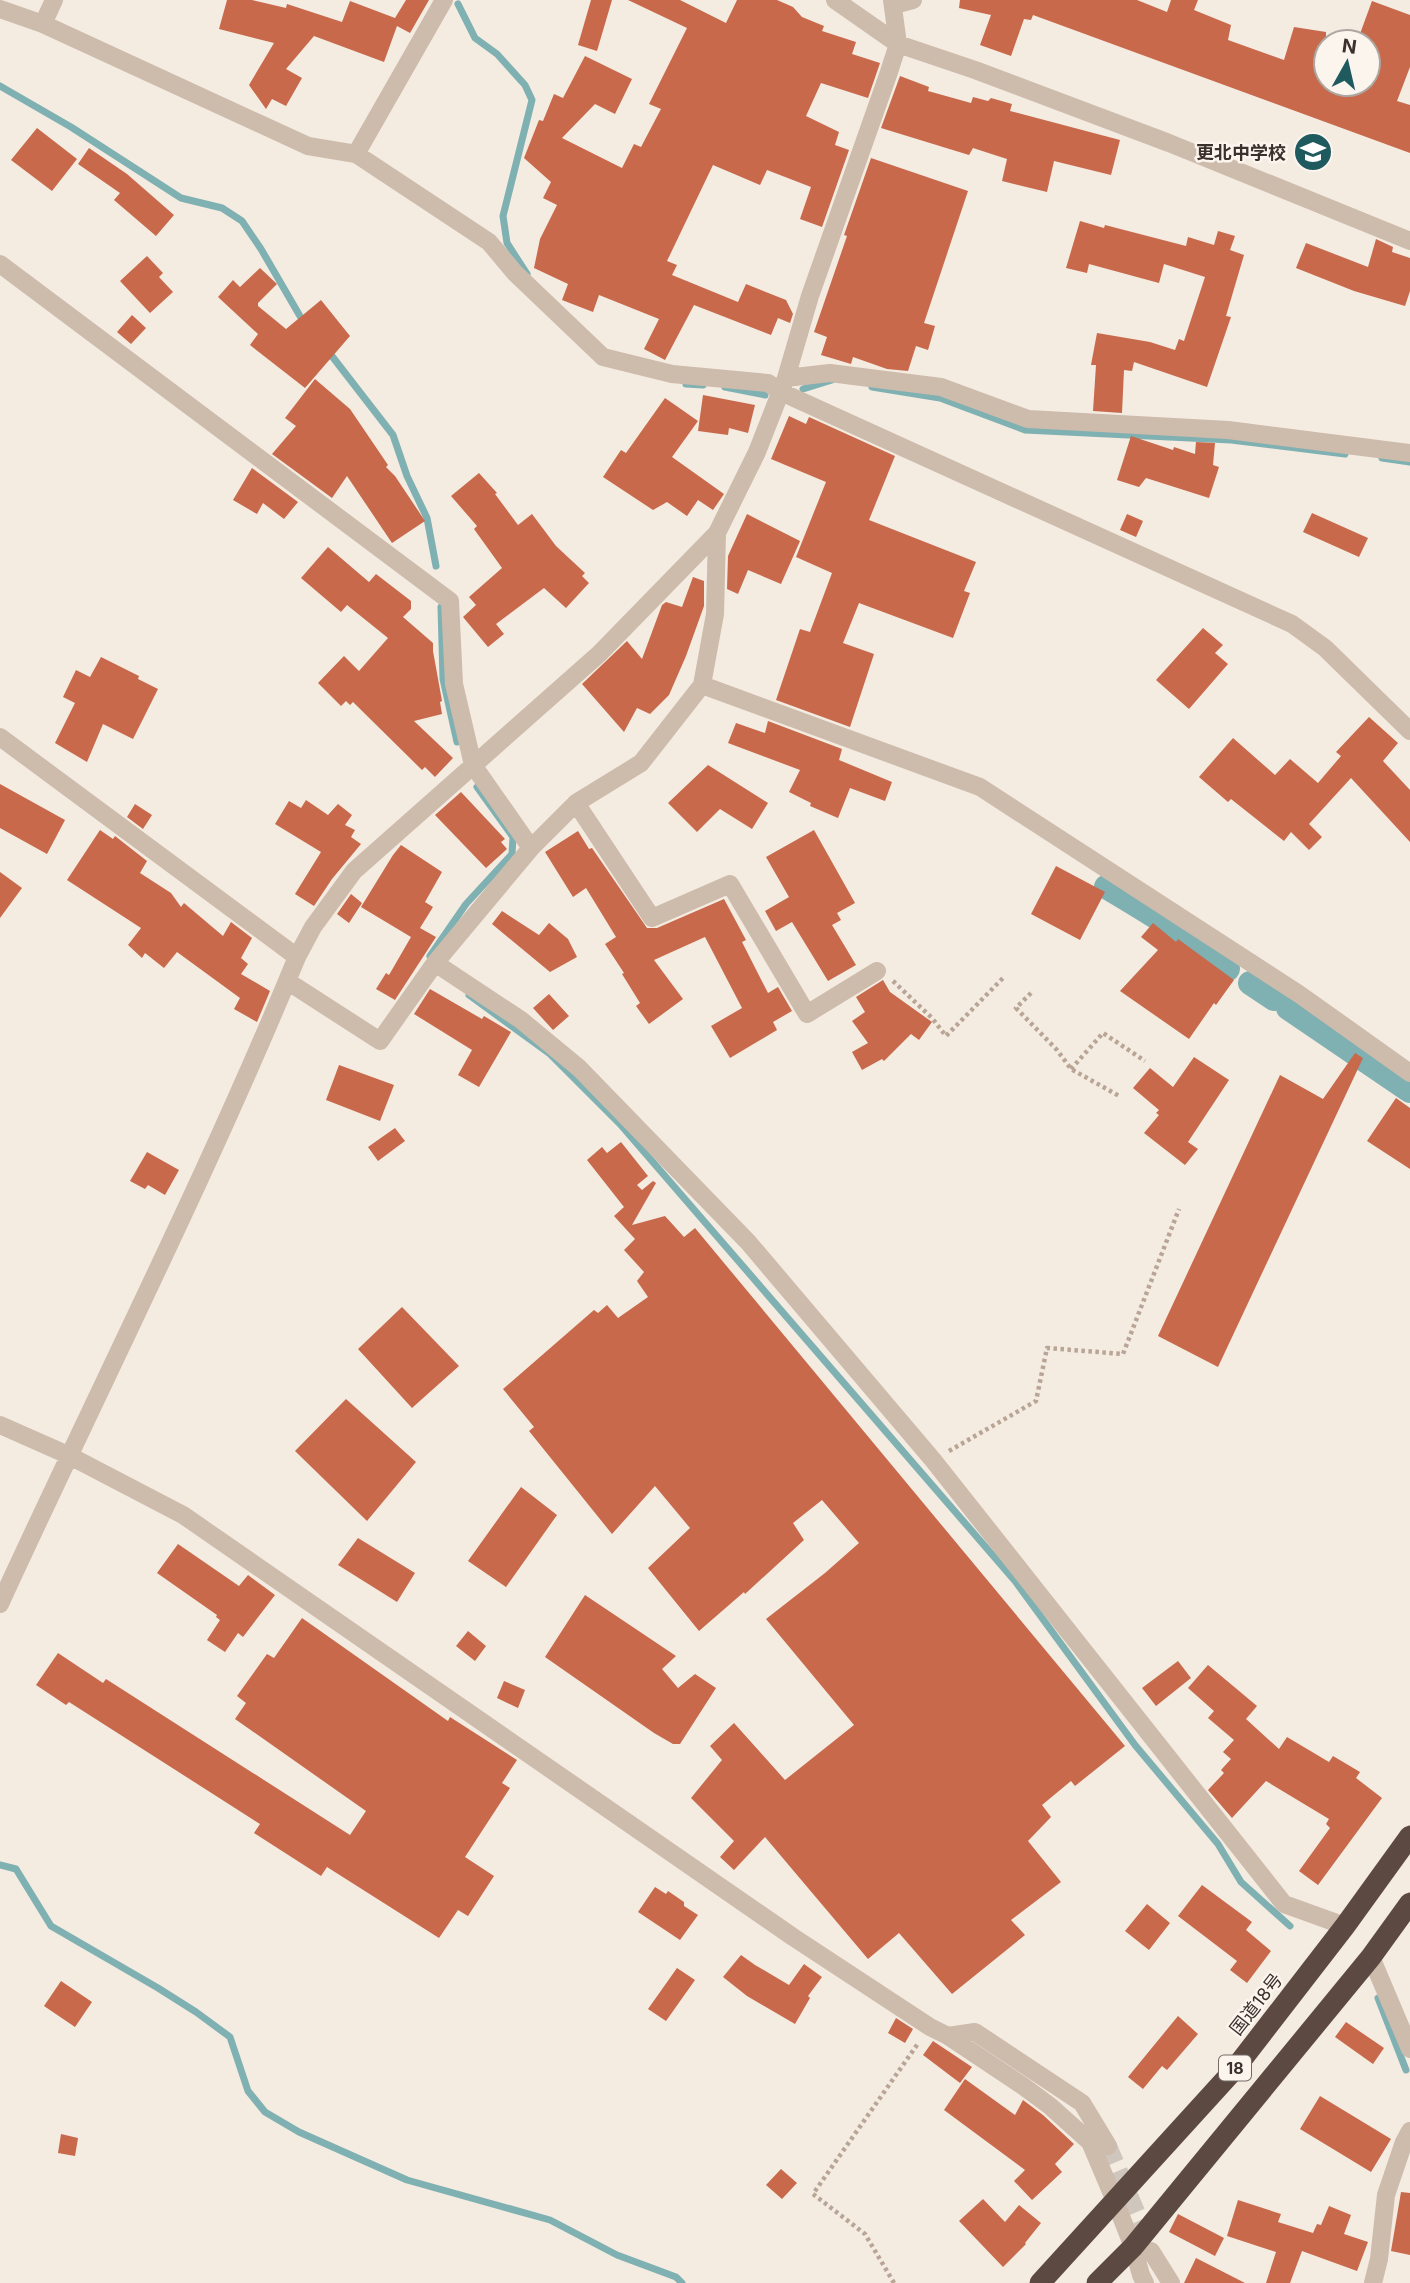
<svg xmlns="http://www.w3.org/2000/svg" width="1410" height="2283" font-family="Inter,'Noto Sans JP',sans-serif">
  <rect width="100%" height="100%" fill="#f4ebe1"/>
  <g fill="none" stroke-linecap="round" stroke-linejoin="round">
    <!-- stream -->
    <path stroke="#7fb0b2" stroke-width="7" d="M458 4 475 38 497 54 525 85 532 100 503 216 507 243 527 274
      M0 86 71 127 181 198 222 208 242 221 261 249 304 323
      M328 351 393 435 407 476 427 518 436 566
      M686 384 703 385
      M725 387 765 395
      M872 387 940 398 1025 430 1231 440 1345 454
      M803 389 832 380
      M1382 458 1410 462
      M441 607 443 679 457 742
      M430 956 466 904 512 854 513 837 477 787
      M469 995 550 1054 620 1124 1015 1581 1135 1745 1218 1844 1241 1882 1290 1926
      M0 1865 16 1869 51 1926 158 1988 196 2012 230 2037 248 2091 265 2112 299 2132 407 2180 550 2220 617 2255 676 2277 682 2283
      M1378 1998 1406 2070"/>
    <!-- canal -->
    <path stroke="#7fb0b2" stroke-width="24" d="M1106 887C1148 912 1190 937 1228 969
      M1250 983 1274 999
      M1288 1008 1410 1091"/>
  </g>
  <!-- building -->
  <path fill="#c8694b" d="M227 0H252L286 8 287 4 342 22 350 1 395 18 406 0H429L410 33 397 26 384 62 314 36 286 69 302 78 286 106 272 99 266 109 249 85 274 43 219 29Z
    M591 0H612L597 51 578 45Z
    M628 0H680L726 23 737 0H777L793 7 802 17 824 26 822 31 856 42 852 54 880 63 868 98 821 83 806 116 839 132 835 145 849 150 822 227 800 219 811 187 767 170 760 185 713 165 667 261 677 265 672 275 738 302 746 284 786 300 793 314 790 323 778 318 771 335 694 305 665 360 644 349 659 319 599 295 593 312 562 300 568 284 534 268 540 239 557 205 543 198 551 182 524 158 539 120 543 121 554 94 563 98 585 56 632 79 615 114 595 104 562 138 622 168 634 144 641 147 661 109 649 104 687 28Z
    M960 0H1137L1167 12 1171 0H1198L1194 10 1231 25 1228 40 1284 60 1294 27 1326 32V84H1368V42H1357L1372 1 1410 15V67L1397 101 1410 105V153L1033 15 1031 20 1024 19 1011 56 980 45 991 15 959 8Z
    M900 76 929 87 928 91 971 103 973 97 988 101 991 98 1012 104 1010 111 1120 140 1111 175 1054 161 1047 192 1002 181 1007 159 973 148 969 155 881 128Z
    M37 128 77 159 52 191 11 160Z
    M89 148 127 174 174 215 156 236 114 200 120 193 78 164Z
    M871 158 968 191 924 323 935 326 928 350 916 346 908 371 887 369 853 357 851 364 821 355 827 337 814 332 847 236 844 235Z
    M1080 221 1104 228 1105 225 1186 246 1188 237 1214 245 1218 231 1235 236 1230 250 1244 255 1226 316 1231 317 1207 387 1134 362 1132 371 1124 370 1122 413 1093 411 1096 365H1091L1097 333 1150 342 1175 350 1179 339 1184 341 1205 277 1164 264 1159 283 1089 264 1087 273 1066 268Z
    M1376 239 1393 247 1392 252 1410 258V291L1405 306 1354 291 1296 268 1306 243 1368 267Z
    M147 256 163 273 159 277 173 292 150 313 120 281Z
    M260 268 277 284 258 303V306L286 329 321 300 350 336 305 388 250 345 258 334 218 297 233 280 240 287Z
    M132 315 146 328 131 344 117 332Z
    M315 379 350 409 388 465 386 467 395 476 425 521 392 543 347 476 332 498 272 454 296 426 285 418Z
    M703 395 755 405 748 433 729 428 728 435 698 431Z
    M665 398 698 421 672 457 724 494 713 510 698 500 687 516 667 502 653 510 603 477 621 450 626 453Z
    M789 416 806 424 809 417 895 456 869 520 976 562 964 591 970 593 953 638 859 603 843 643 874 654 850 727 776 700 800 629 810 632 832 573 796 557 826 482 771 459Z
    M1131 436 1173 450 1174 447 1195 454 1196 442 1215 443 1213 465 1219 467 1209 498 1146 478 1139 487 1117 480Z
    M252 468 298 502 284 519 263 503 257 514 233 500Z
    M479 473 497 493 495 494 518 525 532 514 556 546 585 573 582 576 589 583 566 608 544 588 496 624 504 634 488 647 463 617 476 605 469 597 502 568 474 529 477 526 451 496Z
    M1312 513 1368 538 1359 557 1303 532Z
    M747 514 800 541 781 584 748 570 738 594 727 589 728 556Z
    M1127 514 1143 521 1136 537 1120 530Z
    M328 547 369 582 376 574 411 601V609L403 617 433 643V651L442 701 440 702 442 714 414 721 453 758 435 777 425 767 422 770 353 702 350 705 346 701 341 706 318 683 344 656 359 671 388 638 347 605 341 612 301 578Z
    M693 577 704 581V606L686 656 669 695 650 714 637 708 624 732 582 684 627 641 642 659 662 605 666 602 682 607Z
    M1203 628 1223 645 1215 653 1228 664 1189 709 1156 680Z
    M101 657 139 676 138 679 158 689 133 739 103 724 87 762 55 743 75 703 63 697 76 670 90 677Z
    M1369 717 1398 743 1383 761 1410 790V842L1351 778 1309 824 1322 837 1309 850 1291 832 1284 841 1231 799 1228 802 1199 777 1233 738 1275 775 1290 759 1318 783 1341 756 1336 752Z
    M768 721 842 749 839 760 892 782 885 801 850 788 838 818 810 806 811 803 789 792 800 770 728 743 736 723 765 733Z
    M708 765 768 803 752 829 720 809 697 832 668 803Z
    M0 784 65 820 47 854 0 828Z
    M461 792 505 839 501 842 507 849 486 868 435 815Z
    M306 800 328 815 338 804 352 815 345 825 355 830 351 837 361 844 332 879 314 906 295 894 321 852 275 824 289 801 301 808Z
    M135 804 152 815 143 829 127 817Z
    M100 830 113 839 115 836 147 861 140 873 171 893 181 907 184 903 223 936 231 922 252 938 241 958 248 964 241 974 270 991 257 1022 234 1009 240 998 177 952 164 968 145 953 142 958 128 945 141 928 67 880Z
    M814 830 855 903 837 913 841 920 832 925 856 965 828 981 792 922 776 931 765 911 789 897 766 857Z
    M578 831 589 849 592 848 647 928H657L724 899 746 940 742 942 768 993 778 987 792 1011 773 1022 777 1030 730 1058 711 1026 742 1008 705 937 654 960 683 999 649 1024 636 1006 640 1003 622 974 624 973 605 944 616 937 586 888 573 897 545 852Z
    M401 845 442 872 425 902 433 907 420 928 436 937 395 1000 376 989 386 973 389 975 411 937 361 907 393 855Z
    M1056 866 1105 892 1080 940 1031 914Z
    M0 872 22 888 0 918Z
    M351 894 362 903 349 923 337 914Z
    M502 911 539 935 549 923 568 939 577 957 550 972 492 924Z
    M1153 923 1176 942 1178 939 1234 980 1216 1005 1214 1003 1189 1039 1120 991 1158 950 1141 937Z
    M883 980 890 992 932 1022 919 1040 911 1034 884 1061 882 1059 862 1070 852 1052 868 1043 852 1021 865 1012 856 997Z
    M430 989 482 1019 484 1016 511 1032 479 1087 458 1075 472 1050 414 1014Z
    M549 994 569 1016 553 1030 533 1008Z
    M1355 1053 1363 1058 1218 1367 1158 1336 1280 1075 1323 1099Z
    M1194 1057 1229 1080 1188 1142 1198 1149 1185 1165 1144 1133 1159 1115 1156 1113 1159 1110 1133 1088 1150 1068 1173 1087Z
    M339 1065 394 1085 380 1121 326 1100Z
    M1396 1098 1410 1108V1169L1367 1141Z
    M395 1128 405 1141 378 1161 368 1147Z
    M621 1142 648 1176 637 1185 642 1190 653 1181 656 1183 632 1225 665 1216 684 1237 695 1228 1125 1746 1075 1786 1071 1781 1042 1805 1051 1817 1028 1841 1061 1882 1011 1920 1025 1935 952 1994 899 1933 868 1959 765 1837 734 1870 720 1857 734 1841 691 1798 722 1760 710 1746 734 1723 785 1780 854 1725 766 1619 825 1573 859 1543 822 1500 793 1523 804 1540 745 1594 744 1592 699 1631 648 1568 690 1528 655 1486 612 1534 529 1431 534 1427 503 1389 594 1310 598 1313 607 1305 618 1318 648 1297 637 1281 644 1272 624 1250 635 1239 614 1216 624 1207 587 1160 602 1147 607 1153Z
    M147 1152 179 1170 165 1195 148 1185 145 1189 130 1181Z
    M402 1307 459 1366 412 1408 358 1349Z
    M346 1399 416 1462 367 1521 295 1451Z
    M521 1487 557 1515 506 1587 468 1561Z
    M358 1538 415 1573 397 1602 338 1565Z
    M178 1544 239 1586 248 1575 275 1595 243 1637 238 1633 225 1652 207 1640 220 1620 216 1617 217 1615 157 1573Z
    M585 1595 676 1656 662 1669 678 1688 695 1674 716 1688 680 1744H673L654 1733 545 1657Z
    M302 1618 448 1721 450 1717 517 1760 502 1783 510 1788 465 1857 494 1876 468 1916 458 1910 439 1938 327 1867 321 1876 254 1833 260 1824 69 1702 66 1705 36 1685 58 1653 103 1683 106 1679 350 1835 366 1811 235 1719 246 1703 237 1696 267 1654 274 1658Z
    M468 1631 486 1646 475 1661 456 1646Z
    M1178 1661 1191 1678 1156 1706 1142 1688Z
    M1208 1665 1257 1706 1246 1719 1279 1749 1287 1737 1329 1762 1333 1756 1360 1772 1356 1778 1382 1798 1318 1885 1299 1871 1330 1828 1326 1824 1329 1819 1266 1781 1232 1818 1208 1790 1224 1773 1221 1770 1231 1759 1223 1752 1234 1740 1208 1718 1214 1711 1188 1688Z
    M504 1681 525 1690 518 1708 497 1698Z
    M1202 1885 1252 1922 1246 1930 1271 1951 1247 1983 1230 1970 1237 1961 1178 1916Z
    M655 1887 666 1894 668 1891 684 1902V1906L698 1915 680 1940 638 1912Z
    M1147 1904 1170 1923 1149 1950 1125 1931Z
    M741 1955 755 1965 789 1985 804 1964 822 1977 808 1996 810 1998 795 2024 747 1996 723 1977Z
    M677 1968 695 1980 666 2021 648 2009Z
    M61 1981 92 2002 75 2027 44 2006Z
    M1178 2016 1198 2034 1167 2070 1162 2066 1143 2089 1128 2077Z
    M896 2018 913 2029 905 2043 888 2033Z
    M1346 2022 1384 2048 1373 2064 1335 2037Z
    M933 2041 972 2067 960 2083 923 2055Z
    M965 2079 1015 2115 1023 2100 1043 2115 1074 2144 1055 2164 1062 2172 1032 2200 1014 2181 1025 2170 944 2110Z
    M1320 2096 1391 2139 1371 2172 1300 2129Z
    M61 2134 78 2138 75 2156 58 2153Z
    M781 2169 797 2183 782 2199 766 2185Z
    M1401 2192 1410 2193V2255L1391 2251Z
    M983 2199 1005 2222 1019 2205 1041 2223 1025 2243 1026 2244 1003 2267 959 2221Z
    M1238 2200 1281 2214 1278 2222 1313 2233 1317 2224 1321 2225 1329 2206 1351 2215 1344 2234 1368 2242 1357 2271 1302 2251 1290 2283H1266L1276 2252 1227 2236Z
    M1178 2214 1224 2238 1215 2256 1169 2232Z
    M1196 2258 1245 2283H1184Z"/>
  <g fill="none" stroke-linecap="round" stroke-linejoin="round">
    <!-- minor-tunnel -->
    <path stroke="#cfc6bd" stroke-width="18" stroke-dasharray="18 9" stroke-linecap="butt" d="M1108 2146 1149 2242"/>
    <!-- path -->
    <path stroke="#b9a596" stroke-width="4.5" stroke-dasharray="3.5 3.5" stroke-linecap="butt" d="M893 981 932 1018 946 1036 1005 976
      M1031 993 1016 1008 1057 1050 1071 1069 1121 1097
      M1071 1069 1103 1033 1145 1061
      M949 1451 1036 1401 1047 1348 1123 1354 1179 1209
      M894 2283 865 2234 813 2194 919 2042"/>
    <!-- minor -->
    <path stroke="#cdbbac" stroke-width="18" d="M835 0 898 44 975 70 1169 143 1410 241
      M894 5 913 0
      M0 9 43 24 54 0
      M43 24 308 146 356 154 489 242 515 273 603 357 672 374 768 383 781 392 1292 624 1325 648 1410 731
      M356 154 444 0
      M0 264 450 601 454 684 473 765 531 848 435 963 521 1020 579 1068 748 1242 933 1460 1284 1904 1345 1926
      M786 378 830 373 941 387 1028 419 1228 430 1410 453
      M702 685 980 787 1299 994 1410 1073
      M0 737 297 957
      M576 803 641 763 702 685 715 614 717 533
      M531 848 576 803 652 918 730 884 807 1014 877 971
      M287 981 380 1041 435 963
      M0 1425 68 1455 183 1515 793 1937 930 2027 948 2036 1023 2086 1050 2106 1090 2142 1115 2201 1133 2247 1141 2275 1145 2283
      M0 1604C99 1388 207 1176 297 957L313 927 354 871 599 654 717 533 757 452 786 378 810 296 888 75 898 44 892 0
      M1371 1957 1410 2049
      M948 2036 975 2032 1082 2103 1108 2146
      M1151 2251 1171 2283
      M1373 2283 1379 2259 1386 2195 1404 2142 1410 2131"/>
    <!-- highway -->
    <path stroke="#5c4a42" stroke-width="21" d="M1040 2283 1233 2071 1345 1926 1410 1836
      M1097 2283 1133 2247 1371 1957 1410 1903"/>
  </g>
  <!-- icons -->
  <defs>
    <symbol id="school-disc" viewBox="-11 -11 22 22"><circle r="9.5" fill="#1f5a5e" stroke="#fbf5ee"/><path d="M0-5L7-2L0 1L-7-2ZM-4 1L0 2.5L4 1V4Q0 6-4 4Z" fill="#fff"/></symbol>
  </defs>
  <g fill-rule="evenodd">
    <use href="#school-disc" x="1291" y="130" width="44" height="44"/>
  </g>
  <g text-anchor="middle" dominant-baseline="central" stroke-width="5" stroke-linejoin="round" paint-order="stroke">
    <!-- shield labels -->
    <rect fill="#fbf5ee" stroke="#756b66" stroke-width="2" x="1219" y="2055.5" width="32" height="25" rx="5"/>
    <g font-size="16" font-weight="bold" fill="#3b302b">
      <text x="1235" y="2068">18</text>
    </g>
    <!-- poi labels -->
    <g font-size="18" font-weight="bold" fill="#3b302b" stroke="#fbf5ee" text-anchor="end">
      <text x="1286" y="152">更北中学校</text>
    </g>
    <!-- street labels -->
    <g font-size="18" fill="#3b302b" stroke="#fbf5ee">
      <text transform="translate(1256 2004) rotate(-52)">国道18号</text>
    </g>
  </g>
  <!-- north arrow -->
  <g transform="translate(1347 63) rotate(8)"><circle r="33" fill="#fbf5ee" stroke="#aea6a0" stroke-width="2"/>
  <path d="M0-5L12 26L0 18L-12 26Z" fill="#1f5a5e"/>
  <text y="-10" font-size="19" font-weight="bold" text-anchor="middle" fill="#3b302b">N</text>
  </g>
</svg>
